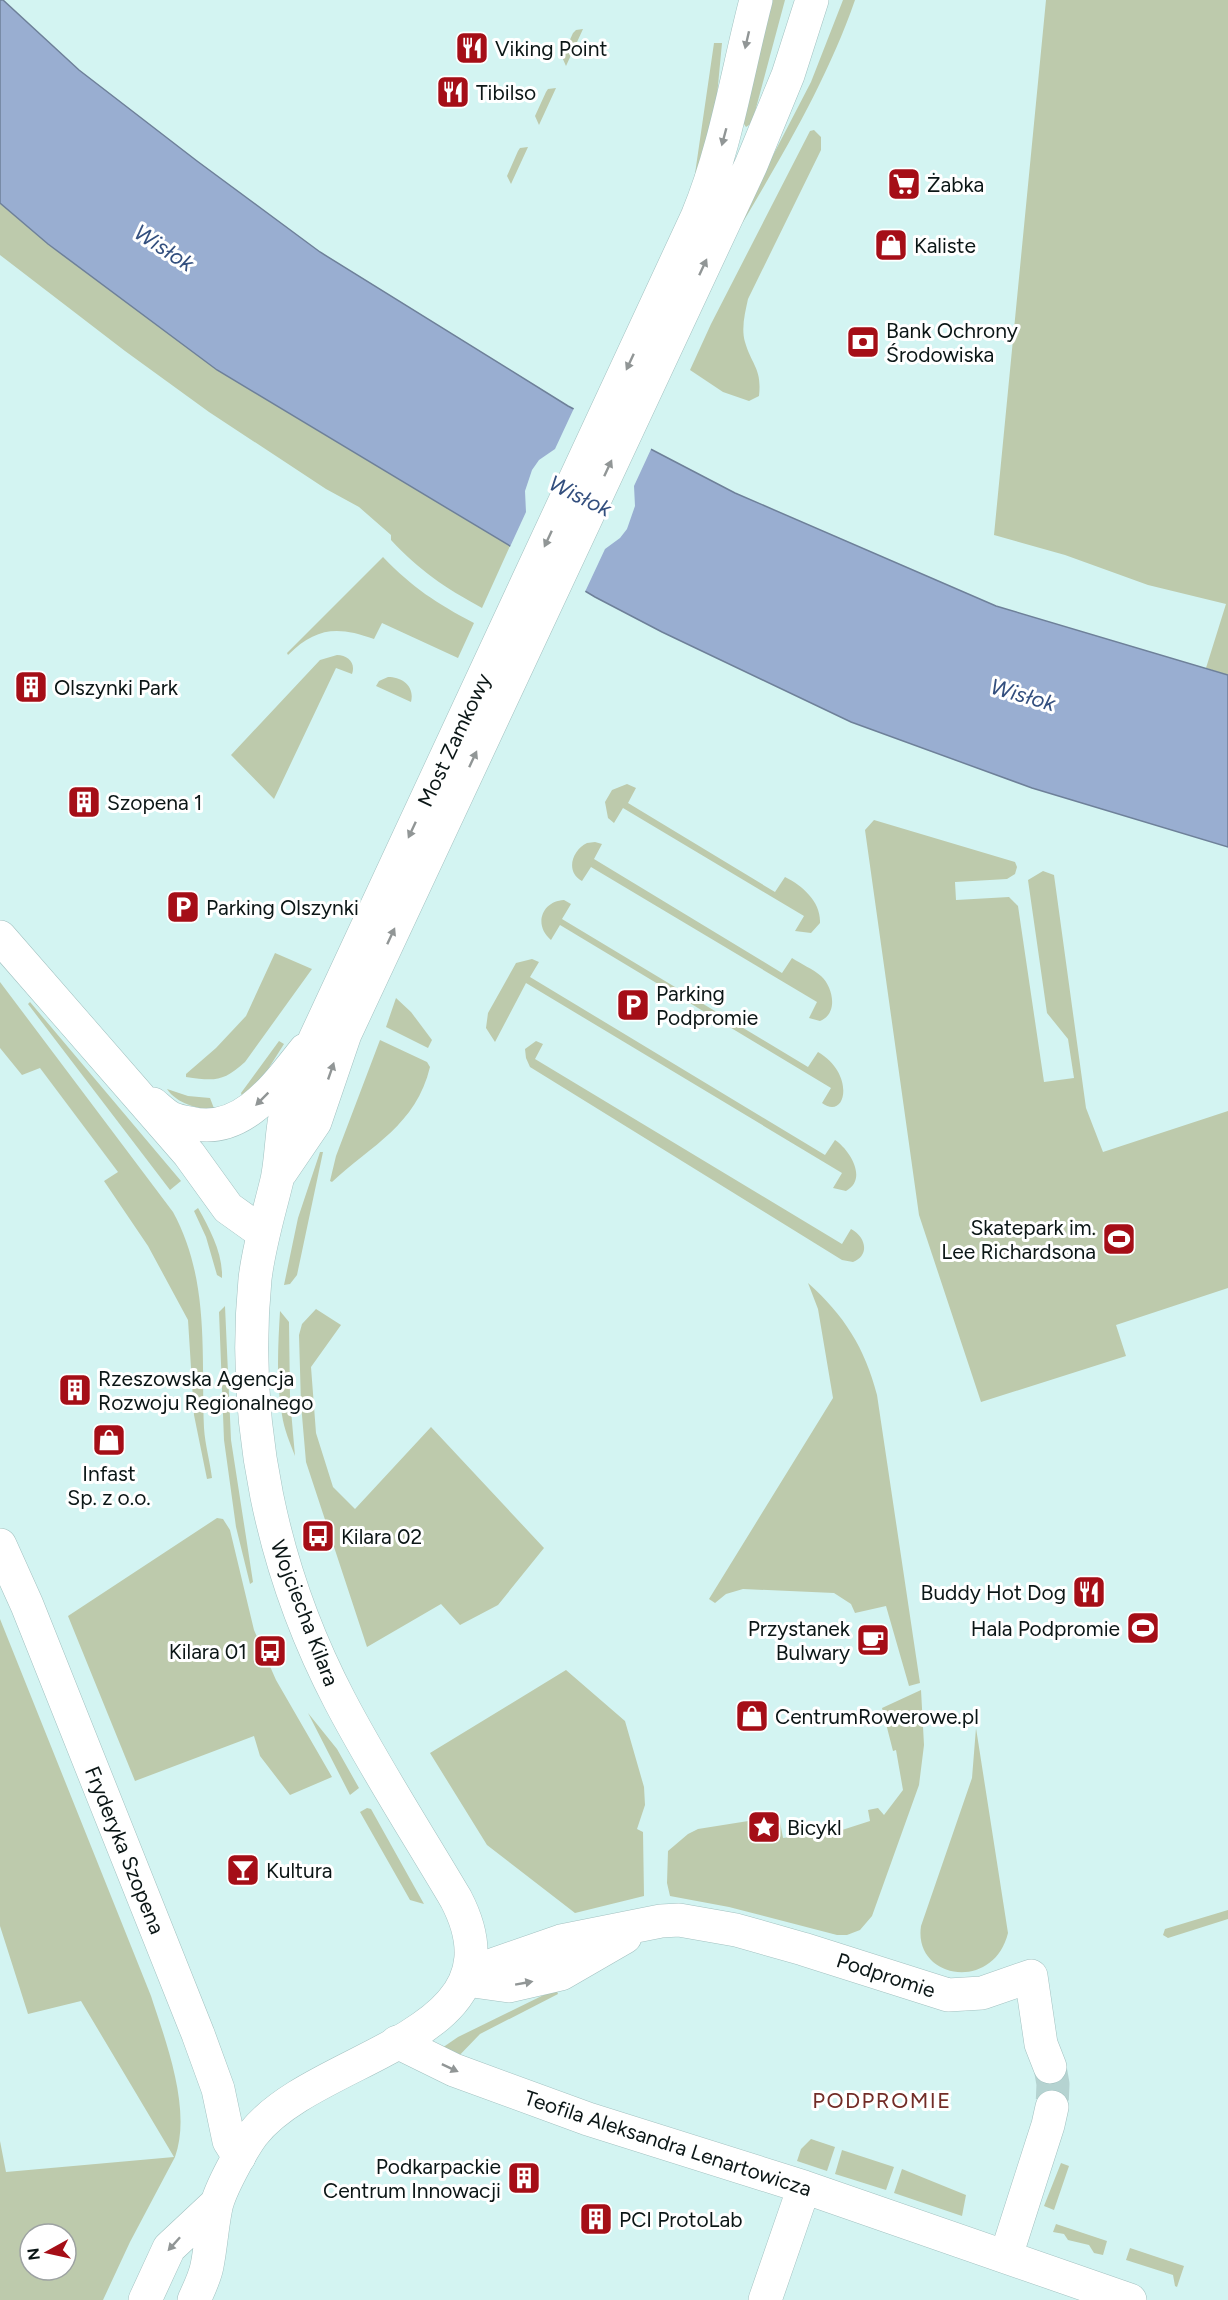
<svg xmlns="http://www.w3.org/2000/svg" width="1228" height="2300" font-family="Figtree,sans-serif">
  <rect width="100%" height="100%" fill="#d3f4f2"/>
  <!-- green -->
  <path fill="#bdcaac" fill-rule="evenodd" d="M773 0H785L752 123 746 127 742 121Z
    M843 0H855C828 78 785 151 743 222L739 221 811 82Z
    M1046 0H1228V675L1206 668 1226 604 1148 585 1065 555 994 535Z
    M583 29 566 66 562 57 573 33 576 30Z
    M714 43H722L715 117 690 208Z
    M556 88 539 125 535 116 546 92 548 89Z
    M814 130 821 137V150L748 299C745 313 741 328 745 342 752 366 762 368 759 396L749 401 723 392 690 370 711 324 810 131Z
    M528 147 511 184 507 176 518 151 520 148Z
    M0 203 48 244 217 370 510 546 482 608C444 587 420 571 391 540V535L359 507 326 489 209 412 125 351 0 255Z
    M383 557C413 588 436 603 474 623L458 658 382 623 374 639C338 626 316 627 288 655L287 653Z
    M337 655C348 655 356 663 352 674L336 668 274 799 231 755 320 660Z
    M388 677C402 677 415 686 411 702L376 686 379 681Z
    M627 784 636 788 628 803 775 892 785 877C803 886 821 902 820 923L811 933 795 931 804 916 623 808 614 823 608 818 605 802 612 790Z
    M874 820 1015 862 1017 867 1015 874 1007 879 955 882 956 900 1009 897 1018 906 1044 1082 1074 1078 1068 1039 1047 1013 1028 880 1043 871 1054 875 1086 1108 1103 1152 1228 1111V1288L1116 1325 1126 1356 981 1402 919 1215 865 830Z
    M587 843 595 842 602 844 594 859 782 973 792 958C801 964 813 969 821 976 834 988 838 1014 820 1021L809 1018 817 1002 591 867 582 881C565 872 572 850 587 843Z
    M564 900 571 904 562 919 808 1067 818 1052C856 1074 846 1121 822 1103L831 1088 560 925 551 940C533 925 542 901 564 900Z
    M275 953 312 969 245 1062C223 1082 215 1081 186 1077V1074L216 1048 246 1016Z
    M532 959 539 962 530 977 825 1155 835 1140C850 1150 868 1179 846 1191L833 1188 842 1173 526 983 495 1042 486 1028 488 1013 516 963Z
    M0 982 173 1212C210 1280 201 1353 204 1428 205 1445 210 1461 212 1478L207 1479 194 1415 188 1320 148 1246 104 1181 118 1172 40 1068 22 1075 0 1048Z
    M396 998 411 1012 432 1040 428 1048 386 1027Z
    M30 1002 181 1181 170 1190 28 1004Z
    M380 1040 427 1062 430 1067C416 1125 372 1145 332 1182L330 1181 336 1156Z
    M279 1041 284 1044 258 1085 243 1100 241 1093Z
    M536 1041 543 1044 535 1059 842 1244 851 1229C866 1237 870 1255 853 1262L842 1260 530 1067 526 1058 525 1049Z
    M167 1089 188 1096 210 1098 215 1111C197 1108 177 1104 167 1089Z
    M320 1152H323L297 1275 290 1284 284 1285 298 1218Z
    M198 1208C210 1229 223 1254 222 1278L217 1275 206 1237 194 1211Z
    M808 1283C844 1315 865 1348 877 1395L920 1683 909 1686 886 1606 855 1613 851 1604 834 1593 743 1589 726 1594 715 1603 709 1599 833 1398 818 1309Z
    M225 1306 231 1440 253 1582 250 1584 236 1527 224 1440 219 1312Z
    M316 1309 341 1325 311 1367 316 1433 333 1487 355 1509 431 1427 544 1548 498 1605 460 1625 441 1604 367 1647 306 1462 301 1404 299 1335 302 1324Z
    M280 1311 289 1322 290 1399 295 1456C290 1443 284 1429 282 1415 276 1382 278 1345 280 1311Z
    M217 1518 223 1519 230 1530 254 1630 276 1680 332 1777 290 1795 260 1756 254 1736 135 1781 68 1616Z
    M0 1619 151 1996C166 2042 192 2110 175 2157L130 2242 103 2300H0V2141L6 2172 174 2157 81 2001 28 2014 0 1926ZM30 2234H66V2270H30Z
    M566 1670 625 1721 644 1787 645 1805 637 1829 643 1832 644 1896 575 1913 487 1845 430 1753Z
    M921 1690 924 1745 919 1785 872 1916 860 1930 847 1935H837L729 1907 670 1896 667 1883 668 1851 688 1834 698 1829 774 1817 780 1822 783 1838 834 1831 833 1821 838 1820 842 1830 870 1821 868 1810 878 1808 884 1815 903 1790 896 1750 893 1751 882 1708Z
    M308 1713 337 1749 359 1788 350 1795Z
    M976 1728 1008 1933C993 1993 913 1979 921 1926L972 1778Z
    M367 1808 371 1809 424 1904 410 1900 360 1812Z
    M1228 1910V1919L1168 1938 1163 1935 1165 1929Z
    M556 1989 558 1994 480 2034 454 2061 442 2048 458 2037Z
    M811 2139 835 2147 827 2171 797 2161 801 2149Z
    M842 2150 894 2167 886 2190 835 2174Z
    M1061 2163 1069 2166 1054 2210 1044 2206Z
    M902 2169 966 2195 962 2216 894 2193Z
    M1056 2224 1107 2241 1103 2255 1094 2253 1089 2245 1068 2240 1064 2234 1053 2232Z
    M1130 2248 1184 2266 1177 2287 1175 2286 1173 2275 1126 2260Z"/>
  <!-- water -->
  <path fill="#99aed1" stroke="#6e8099" stroke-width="1.5" d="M0 0H3L79 70 197 161 320 252 568 406 735 493 996 606 1228 675V847L1032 788 851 722 662 632 595 597 217 370 48 244 0 203Z"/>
  <!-- pier -->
  <path fill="#d3f4f2" d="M575 406 652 447 634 486 635 506 627 529 620 538 605 549 584 594 509 549 526 512 525 491 532 470 539 460 555 449Z"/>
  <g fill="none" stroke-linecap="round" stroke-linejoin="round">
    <!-- minor-tunnel -->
    <path stroke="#b5d3d1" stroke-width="33" stroke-dasharray="33 16" stroke-linecap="butt" d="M1050 2067 1053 2084 1052 2107"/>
    <defs>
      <path id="minor" d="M0 937 189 1154 228 1208 263 1233
        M153 1104C159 1109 165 1115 171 1118 177 1121 184 1122 190 1123 242 1136 276 1086 305 1050
        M0 1545 27 1605 198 2034 218 2089 229 2141 239 2157
        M466 1980 489 1966 561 1941 661 1921 679 1920 736 1930 803 1949 948 1995 982 1993 1031 1976 1041 2044 1050 2067
        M466 1980 509 1986 561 1974 625 1937
        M397 2042 454 2070 588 2119 804 2187 1130 2300
        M1006 2256 1048 2125 1052 2107
        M765 2300 804 2187"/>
      <path id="major" d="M281 1172 315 1122 345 1034 751 165 788 75 812 0
        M145 2300 169 2248 216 2204
        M194 2300C199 2289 205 2277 207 2266 211 2246 212 2226 216 2207 220 2189 242 2149 253 2134 317 2052 529 2039 456 1899 417 1833 375 1768 340 1701 272 1571 241 1424 255 1279 259 1245 269 1213 277 1180 282 1156 281 1131 287 1107 293 1084 306 1061 315 1039L697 217C726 147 737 73 756 0"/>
    </defs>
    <!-- minor casing -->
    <use href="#minor" stroke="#a2c1c0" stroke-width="34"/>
    <!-- major casing -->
    <use href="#major" stroke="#a2c1c0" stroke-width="34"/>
    <!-- minor -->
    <use href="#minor" stroke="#fff" stroke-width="33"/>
    <!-- major -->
    <use href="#major" stroke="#fff" stroke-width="33"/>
  </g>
  <!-- one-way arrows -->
  <defs><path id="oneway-solid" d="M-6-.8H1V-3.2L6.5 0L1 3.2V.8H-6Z" transform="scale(1.5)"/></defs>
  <g fill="#919696">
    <use href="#oneway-solid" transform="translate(747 40) rotate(103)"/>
    <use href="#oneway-solid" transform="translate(724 137) rotate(105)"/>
    <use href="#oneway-solid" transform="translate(703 267) rotate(-65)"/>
    <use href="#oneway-solid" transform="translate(630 362) rotate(115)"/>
    <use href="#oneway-solid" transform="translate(608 468) rotate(-65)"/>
    <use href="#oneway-solid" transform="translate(548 539) rotate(115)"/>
    <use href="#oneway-solid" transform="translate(473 759) rotate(-65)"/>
    <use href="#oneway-solid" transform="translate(412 830) rotate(115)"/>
    <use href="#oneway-solid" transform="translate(391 936) rotate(-65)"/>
    <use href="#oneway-solid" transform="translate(331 1071) rotate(-71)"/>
    <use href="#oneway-solid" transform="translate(262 1099) rotate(135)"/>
    <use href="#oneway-solid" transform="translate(524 1983) rotate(-10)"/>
    <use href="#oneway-solid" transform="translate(450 2068) rotate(25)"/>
    <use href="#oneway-solid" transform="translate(174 2244) rotate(132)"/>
  </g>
  <!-- icons -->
  <defs>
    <symbol id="restaurant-square" viewBox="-11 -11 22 22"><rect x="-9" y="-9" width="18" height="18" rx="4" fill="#a50e17" stroke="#fff"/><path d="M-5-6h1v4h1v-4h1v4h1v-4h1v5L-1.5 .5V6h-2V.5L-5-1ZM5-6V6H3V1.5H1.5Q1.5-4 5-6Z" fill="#fff"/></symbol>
    <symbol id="supermarket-square" viewBox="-11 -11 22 22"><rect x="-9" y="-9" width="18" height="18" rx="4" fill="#a50e17" stroke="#fff"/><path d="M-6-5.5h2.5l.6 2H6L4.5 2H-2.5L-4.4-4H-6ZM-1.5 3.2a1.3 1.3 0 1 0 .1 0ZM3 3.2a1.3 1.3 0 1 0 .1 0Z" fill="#fff"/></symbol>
    <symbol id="shop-square" viewBox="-11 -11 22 22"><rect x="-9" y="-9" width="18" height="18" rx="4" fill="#a50e17" stroke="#fff"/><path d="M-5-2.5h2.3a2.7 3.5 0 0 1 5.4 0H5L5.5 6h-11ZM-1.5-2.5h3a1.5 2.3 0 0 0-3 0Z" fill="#fff"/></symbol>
    <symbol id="bank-square" viewBox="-11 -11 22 22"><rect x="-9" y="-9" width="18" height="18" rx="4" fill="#a50e17" stroke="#fff"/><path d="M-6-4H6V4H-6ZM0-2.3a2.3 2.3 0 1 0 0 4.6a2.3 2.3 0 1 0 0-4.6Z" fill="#fff"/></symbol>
    <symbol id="building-square" viewBox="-11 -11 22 22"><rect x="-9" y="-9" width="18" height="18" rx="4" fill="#a50e17" stroke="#fff"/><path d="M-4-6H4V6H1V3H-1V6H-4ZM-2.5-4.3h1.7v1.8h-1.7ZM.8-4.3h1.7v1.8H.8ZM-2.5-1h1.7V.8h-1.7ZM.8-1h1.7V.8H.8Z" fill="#fff"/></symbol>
    <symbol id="parking-square" viewBox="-11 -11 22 22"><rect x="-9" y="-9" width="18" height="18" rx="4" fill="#a50e17" stroke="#fff"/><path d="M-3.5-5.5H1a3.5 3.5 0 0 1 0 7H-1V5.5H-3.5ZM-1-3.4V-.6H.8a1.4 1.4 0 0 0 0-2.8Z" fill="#fff"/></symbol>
    <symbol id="stadium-square" viewBox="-11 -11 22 22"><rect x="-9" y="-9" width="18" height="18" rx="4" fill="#a50e17" stroke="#fff"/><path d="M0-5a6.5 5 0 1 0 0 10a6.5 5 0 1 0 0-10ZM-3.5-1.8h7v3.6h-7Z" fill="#fff"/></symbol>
    <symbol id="bus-square" viewBox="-11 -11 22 22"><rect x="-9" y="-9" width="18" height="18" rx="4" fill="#a50e17" stroke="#fff"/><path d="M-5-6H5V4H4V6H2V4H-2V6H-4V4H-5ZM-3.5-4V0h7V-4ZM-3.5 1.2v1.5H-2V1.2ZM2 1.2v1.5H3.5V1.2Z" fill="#fff"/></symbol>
    <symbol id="cafe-square" viewBox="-11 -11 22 22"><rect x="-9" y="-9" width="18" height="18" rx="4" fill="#a50e17" stroke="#fff"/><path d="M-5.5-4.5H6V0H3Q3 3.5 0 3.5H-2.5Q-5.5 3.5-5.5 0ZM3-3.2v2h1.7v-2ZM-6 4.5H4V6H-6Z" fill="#fff"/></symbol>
    <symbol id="sight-square" viewBox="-11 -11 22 22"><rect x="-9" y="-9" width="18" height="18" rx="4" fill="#a50e17" stroke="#fff"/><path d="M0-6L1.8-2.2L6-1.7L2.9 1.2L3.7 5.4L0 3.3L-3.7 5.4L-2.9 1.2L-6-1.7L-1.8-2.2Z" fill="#fff"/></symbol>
    <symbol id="bar-square" viewBox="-11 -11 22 22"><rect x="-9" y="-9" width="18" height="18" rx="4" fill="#a50e17" stroke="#fff"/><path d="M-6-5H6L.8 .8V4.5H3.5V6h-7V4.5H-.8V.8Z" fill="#fff"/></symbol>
  </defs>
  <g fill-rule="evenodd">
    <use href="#restaurant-square" x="453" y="29" width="38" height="38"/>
    <use href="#restaurant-square" x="434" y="73" width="38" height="38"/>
    <use href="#supermarket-square" x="885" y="165" width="38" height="38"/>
    <use href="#shop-square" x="872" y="226" width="38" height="38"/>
    <use href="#bank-square" x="844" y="323" width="38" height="38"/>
    <use href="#building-square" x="12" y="668" width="38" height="38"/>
    <use href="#building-square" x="65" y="783" width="38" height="38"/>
    <use href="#parking-square" x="164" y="888" width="38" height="38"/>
    <use href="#parking-square" x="614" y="986" width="38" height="38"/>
    <use href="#stadium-square" x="1100" y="1220" width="38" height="38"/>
    <use href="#building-square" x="56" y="1371" width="38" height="38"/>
    <use href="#shop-square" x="90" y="1421" width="38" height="38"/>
    <use href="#bus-square" x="299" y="1517" width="38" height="38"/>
    <use href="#restaurant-square" x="1070" y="1573" width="38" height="38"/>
    <use href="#stadium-square" x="1124" y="1609" width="38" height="38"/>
    <use href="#cafe-square" x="854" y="1621" width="38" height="38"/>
    <use href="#bus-square" x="251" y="1632" width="38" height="38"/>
    <use href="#shop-square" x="733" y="1697" width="38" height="38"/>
    <use href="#sight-square" x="745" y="1808" width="38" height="38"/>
    <use href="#bar-square" x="224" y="1851" width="38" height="38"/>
    <use href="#building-square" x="505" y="2159" width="38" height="38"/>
    <use href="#building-square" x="577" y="2200" width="38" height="38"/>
  </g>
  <g text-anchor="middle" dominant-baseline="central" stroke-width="6" stroke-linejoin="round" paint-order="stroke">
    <!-- poi labels -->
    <g font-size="21" fill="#0b1616" stroke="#fff" text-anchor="start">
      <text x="495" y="48">Viking Point</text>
      <text x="476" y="92">Tibilso</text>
      <text x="927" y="184">Żabka</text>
      <text x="914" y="245">Kaliste</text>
      <text x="886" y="330">Bank Ochrony<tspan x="886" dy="24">Środowiska</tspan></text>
      <text x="54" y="687">Olszynki Park</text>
      <text x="107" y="802">Szopena 1</text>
      <text x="206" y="907">Parking Olszynki</text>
      <text x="656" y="993">Parking<tspan x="656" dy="24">Podpromie</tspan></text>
      <text x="1096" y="1227" text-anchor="end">Skatepark im.<tspan x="1096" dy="24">Lee Richardsona</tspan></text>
      <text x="98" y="1378">Rzeszowska Agencja<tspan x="98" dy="24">Rozwoju Regionalnego</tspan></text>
      <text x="109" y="1473" text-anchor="middle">Infast<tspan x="109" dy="24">Sp. z o.o.</tspan></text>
      <text x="341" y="1536">Kilara 02</text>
      <text x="1066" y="1592" text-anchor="end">Buddy Hot Dog</text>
      <text x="850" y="1628" text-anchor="end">Przystanek<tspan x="850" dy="24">Bulwary</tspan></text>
      <text x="1120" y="1628" text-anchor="end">Hala Podpromie</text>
      <text x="247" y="1651" text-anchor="end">Kilara 01</text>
      <text x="775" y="1716">CentrumRowerowe.pl</text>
      <text x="787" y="1827">Bicykl</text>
      <text x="266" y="1870">Kultura</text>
      <text x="501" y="2166" text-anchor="end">Podkarpackie<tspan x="501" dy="24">Centrum Innowacji</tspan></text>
      <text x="619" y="2219">PCI ProtoLab</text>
    </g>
    <!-- street labels -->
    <g font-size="21" fill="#0b1616" stroke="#fff">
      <text transform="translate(454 740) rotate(-65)">Most Zamkowy</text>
      <text transform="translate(305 1613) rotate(69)">Wojciecha Kilara</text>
      <text transform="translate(125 1850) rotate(68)">Fryderyka Szopena</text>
      <text transform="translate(886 1975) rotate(18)">Podpromie</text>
      <text transform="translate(668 2143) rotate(18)">Teofila Aleksandra Lenartowicza</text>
    </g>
    <!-- water labels -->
    <g font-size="22" font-style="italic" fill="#334f7e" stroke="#fff">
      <text transform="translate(164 248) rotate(33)">Wisłok</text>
      <text transform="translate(580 496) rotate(26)">Wisłok</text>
      <text transform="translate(1023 695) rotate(16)">Wisłok</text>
    </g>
    <!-- neighbourhood labels -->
    <g font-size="22" letter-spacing="1.5" fill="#722c27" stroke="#fff">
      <text x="882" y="2100">PODPROMIE</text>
    </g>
  </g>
  <!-- north arrow -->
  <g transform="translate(48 2252) rotate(262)"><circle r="28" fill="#ffffff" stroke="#9da2a2" stroke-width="1.5"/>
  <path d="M0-4.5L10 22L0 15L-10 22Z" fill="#a50e17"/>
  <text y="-9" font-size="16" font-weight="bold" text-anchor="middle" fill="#0b1616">N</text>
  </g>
</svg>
